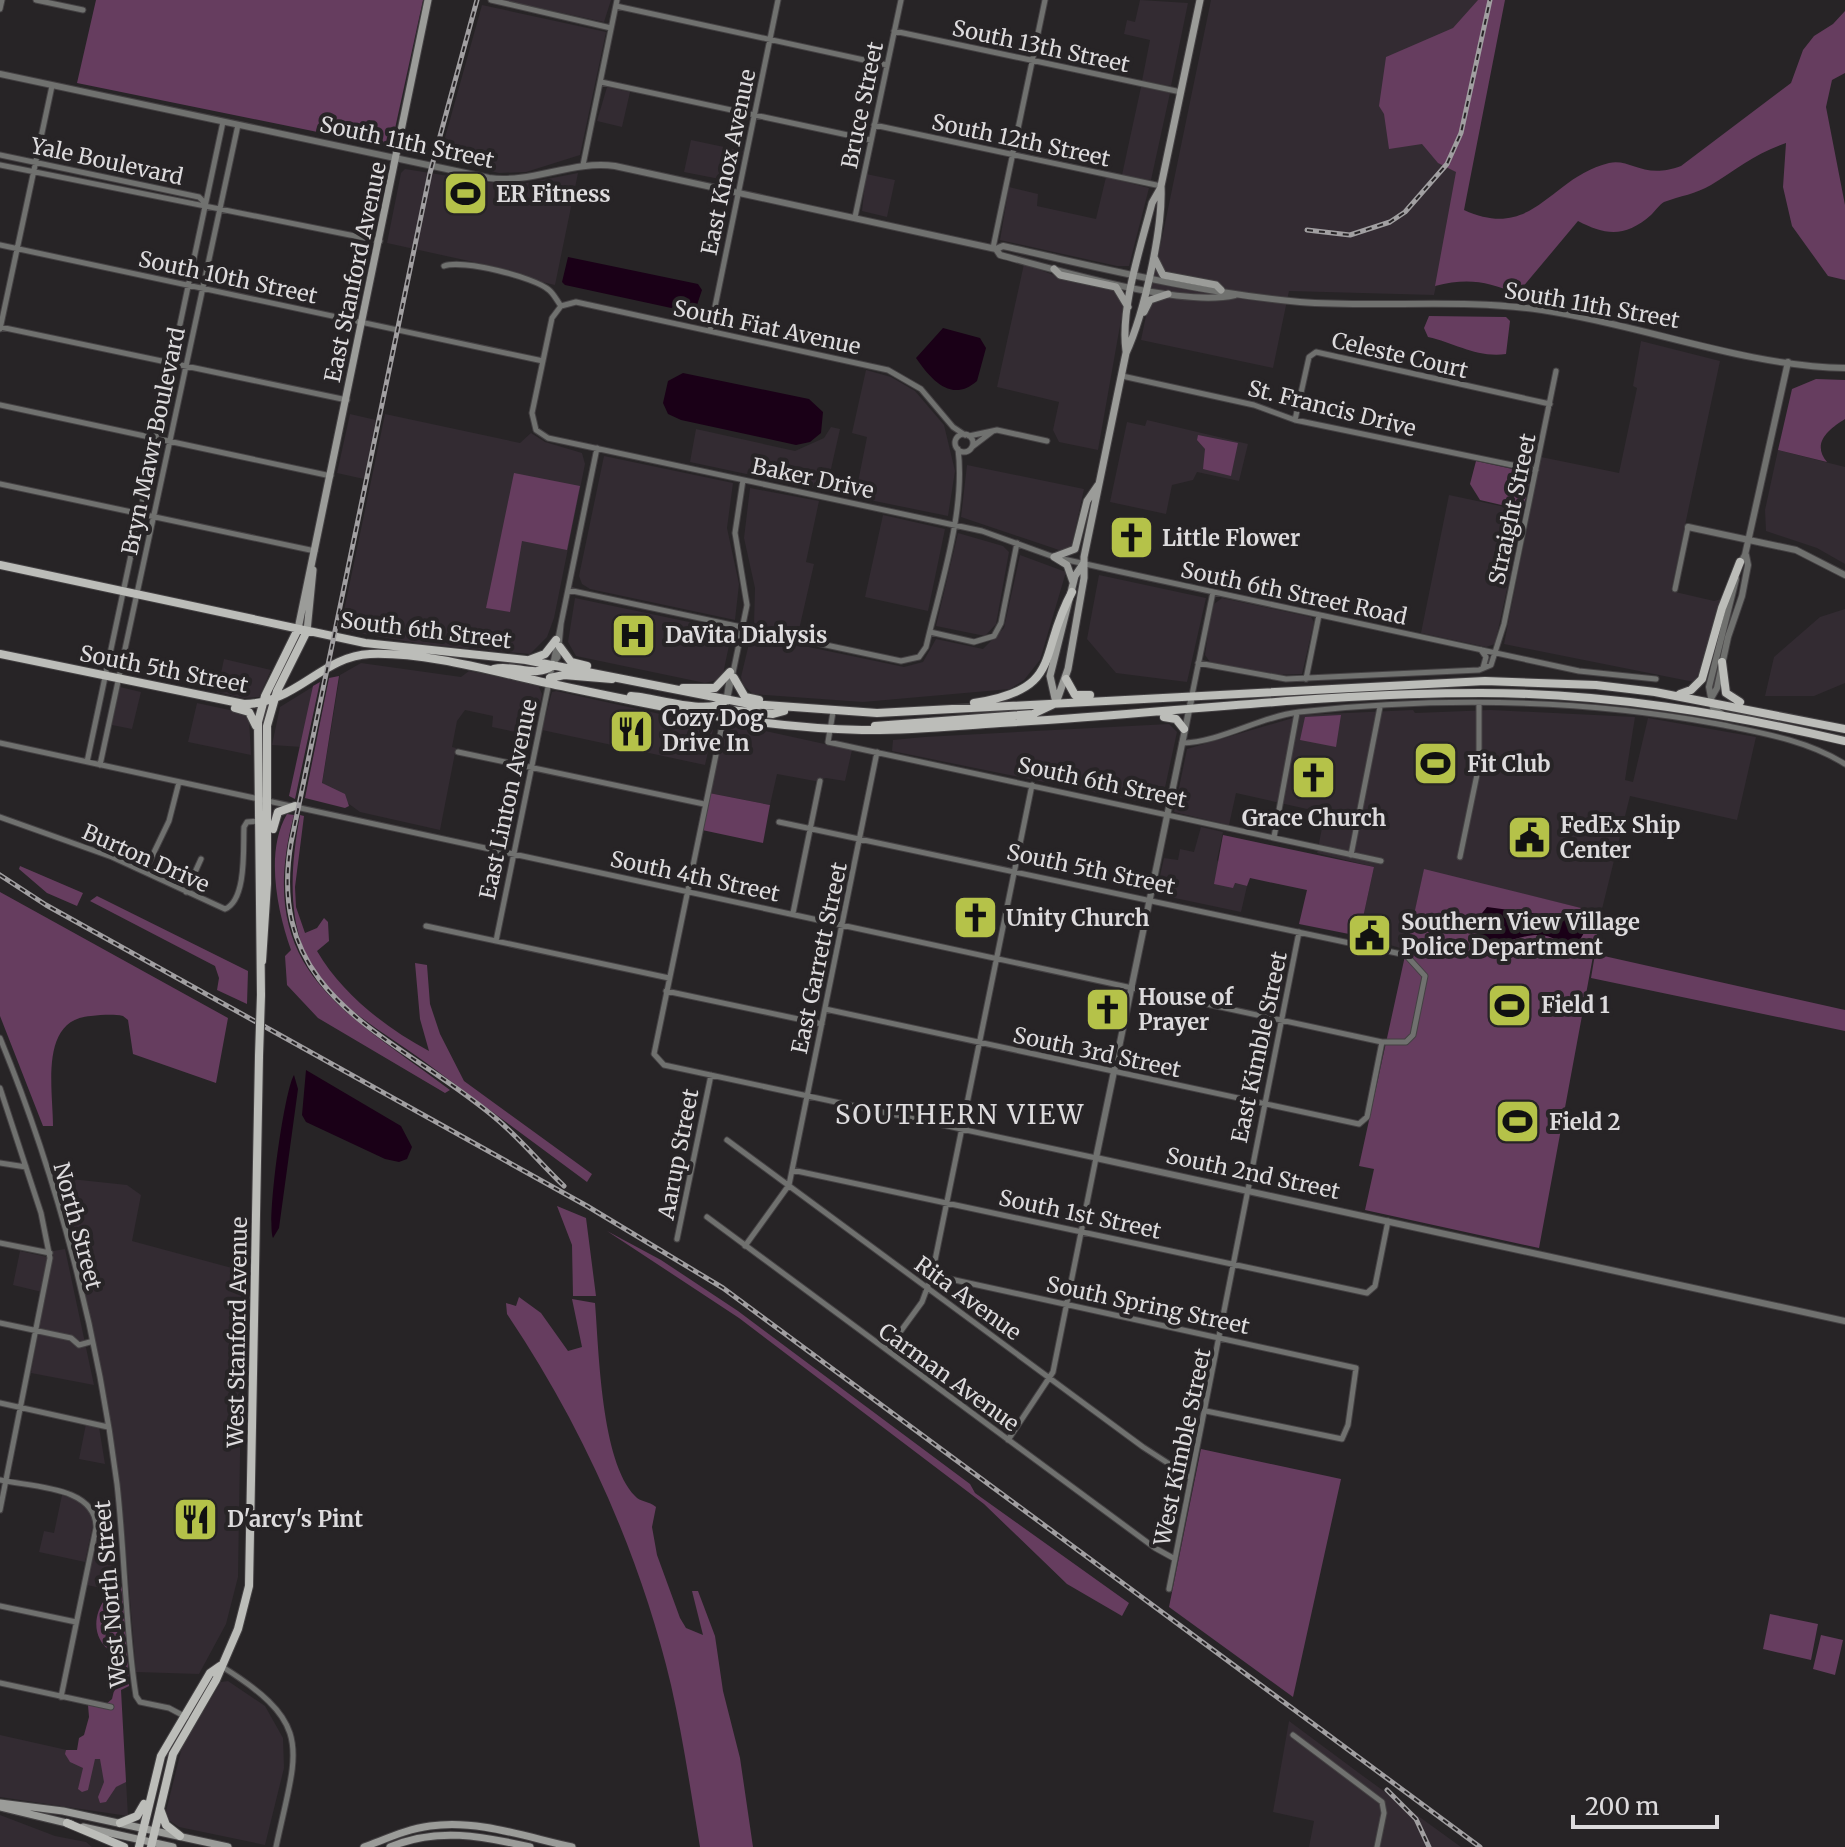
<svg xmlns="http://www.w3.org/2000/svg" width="1845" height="1847" font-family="Merriweather,serif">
  <rect width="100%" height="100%" fill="#272426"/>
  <!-- built -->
  <path fill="#332b32" d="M503 0H611L604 22Z
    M1140 0 1188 3 1171 86 1142 81 1150 40 1124 34 1127 20 1135 22Z
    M1211 0H1497L1434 295 1289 291 1273 368 1141 340Z
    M482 5 606 32 580 155 526 172 499 173 439 159Z
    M607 87 630 92 622 127 597 121Z
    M1141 87 1170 93 1151 180 1122 175Z
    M691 140 743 151 735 182 684 172Z
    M405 169 511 186 578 173 555 285 529 279 510 270 387 243 401 173Z
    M866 174 895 180 887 217 862 211Z
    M1106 177 1149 188 1129 266H1117L1000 240 1009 187 1038 194 1037 206 1096 219Z
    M1024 264 1059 277 1115 288 1124 303 1098 450 1059 442 1053 430 1059 402 997 387Z
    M1641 341 1720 361 1671 591 1714 601 1721 599 1702 668 1694 682 1504 644 1541 457 1619 473 1637 388 1633 386Z
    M866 370 891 377 915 391 944 425 955 471 948 516 855 497 867 437 852 433Z
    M350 414 376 420 364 479 337 473Z
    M385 414 520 443 531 433 545 442 582 453 585 464 554 618 547 637 530 654 423 644 340 630Z
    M1147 420 1248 444 1239 481 1197 472 1193 480 1172 485 1166 514 1110 502 1127 422 1145 426Z
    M831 427 840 429 826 491 690 462 696 429 795 451 824 438Z
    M1778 450 1845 467V564L1817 548 1766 531 1765 510Z
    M604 456 733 483 727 528 739 584 735 620 590 589 582 584 579 576Z
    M967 465 1084 489 1071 549 1059 550 961 517Z
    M750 488 819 501 806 562 814 564 798 634 754 624 755 588 744 538Z
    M1449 495 1524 511 1495 644 1486 647 1421 633Z
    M883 515 945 529 928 611 865 597Z
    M958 533 1003 546 1009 552 996 624 985 636 936 626Z
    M1020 555 1066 572 1040 660 1024 680 1010 689 863 702 753 694 743 685 741 677 751 635 904 667 923 662 936 639 983 649 1004 628Z
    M1099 575 1206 598 1187 682 1116 673 1087 639Z
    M575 598 732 631 723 674 717 680 705 683 576 656 568 642Z
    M1222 598 1311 617 1314 622 1302 674 1271 675 1210 662 1205 655 1209 627 1214 604Z
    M1845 609V683L1814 696H1765L1774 657 1820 617Z
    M224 659 271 670 259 697 244 698 217 692Z
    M361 663 461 677 469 671 538 685 542 694 534 736 492 727 493 716 465 710 457 721 452 747 456 748 440 830 360 812 322 784 340 675Z
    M314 686 302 747 272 745 280 707Z
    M120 687 141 692 132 729 112 725Z
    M556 691 710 725 713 730 705 765 542 730 552 692Z
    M197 703 239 712 249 719 251 755 188 742Z
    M1413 710 1415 713 1491 710 1635 717 1625 780 1633 782 1648 718 1756 737 1737 820 1630 796 1601 913 1424 870 1407 950 1359 936 1374 867 1317 853 1325 813 1236 793 1229 825 1174 812 1187 749 1303 715Z
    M1169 724 1177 732 1161 806 892 751 893 740 924 737Z
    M738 725 852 750 845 781 826 778 815 781 777 774 770 805 709 793 725 729Z
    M1201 827 1223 832 1217 860 1233 887 1234 883 1247 886 1241 912 1156 894 1164 858 1178 860 1180 849 1194 852Z
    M52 1177 127 1185 141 1195 132 1241 243 1271 238 1577 226 1624 199 1674 136 1672 122 1502 110 1425 72 1248Z
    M65 1249 94 1385 31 1373 53 1251Z
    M20 1251 47 1257 42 1292 13 1285Z
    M86 1424 99 1427 105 1464 79 1459Z
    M62 1495 84 1503 94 1519 85 1562 39 1552 44 1531 54 1533Z
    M112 1511 115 1591 87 1585 98 1517Z
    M228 1681 265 1706 283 1738 284 1768 265 1845 179 1827 170 1821 166 1811 182 1747 221 1682Z
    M1289 1721 1363 1776 1461 1847H1309L1314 1821 1273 1812Z
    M0 1735 125 1763 128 1816 0 1797Z
    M0 1815 55 1836 86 1842 92 1847H0Z"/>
  <!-- green -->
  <path fill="#663d5f" d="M96 0H423L391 147 77 83Z
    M1478 0H1505L1464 210C1534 242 1550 177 1609 163 1631 158 1643 180 1681 166L1791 83 1803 50 1814 36 1833 24 1845 11V73L1832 80 1826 107 1845 205V280L1828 276 1792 226 1783 187 1786 143C1756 153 1737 169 1711 185 1696 194 1680 196 1664 202 1659 205 1655 211 1651 215 1625 238 1605 235 1578 221L1517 294C1487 281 1467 278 1435 286L1456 172 1438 163 1422 144 1389 149 1384 114 1379 106 1386 57 1453 28Z
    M1429 316 1506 317 1510 321 1506 354C1477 358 1455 343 1428 337L1424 328Z
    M1816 379 1845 380V419C1829 429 1811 443 1827 462L1778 450 1792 389Z
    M1198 435 1238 443 1231 476 1203 469 1205 449 1197 440Z
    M1476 461 1531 473 1523 510 1480 500 1470 484Z
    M514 473 580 486 567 550 522 541 510 612 486 608Z
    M339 676 322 783 345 794 349 806 345 808 305 798 329 678Z
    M320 682 295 799 289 796 313 686Z
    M1341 715 1336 747 1300 740 1305 717Z
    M709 793 770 805 763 843 702 830Z
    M287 814 294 815C253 970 343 1010 450 1090L445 1093 318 1018 287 985 285 956 291 950C277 911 265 851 287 814Z
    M300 815 304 816 295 887 296 907 305 933 317 928 324 918 328 922 329 941 317 951C342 994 386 1028 429 1051L420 1019 415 963 427 965 430 1004 440 1034 464 1081 592 1174 587 1182C533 1142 479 1102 425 1062 397 1042 367 1024 341 1001 284 952 288 881 300 815Z
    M1223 835 1374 867 1359 936 1299 924 1307 890 1250 878 1247 886 1235 883 1233 888 1214 884Z
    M20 866 83 893 77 906 47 893 19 869Z
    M1424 869 1601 913 1539 1248 1365 1210 1374 1169 1359 1166Z
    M0 892 228 1018 216 1083 133 1054 128 1020 123 1016C113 1014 102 1015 91 1016 39 1019 53 1089 53 1126H43L0 1016Z
    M97 896 248 971 247 1004 217 990 219 978 215 966 90 901Z
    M1595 954 1845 1010V1031L1591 978Z
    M557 1206 586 1218 596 1296H573L572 1245Z
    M607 1231 661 1260 738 1311 970 1484 975 1493 1129 1603 1122 1616 1067 1584 984 1504 739 1318Z
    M519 1297 541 1313 568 1351 582 1347 572 1299 595 1303C599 1351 601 1461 635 1496 640 1502 649 1501 656 1507L652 1527 657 1555 680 1618 686 1628 703 1635 692 1591H698L715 1636 723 1691 740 1758 753 1847H700C691 1793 683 1738 671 1685 640 1554 582 1425 507 1314L506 1303 516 1306Z
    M1201 1449 1341 1479 1293 1697 1169 1607Z
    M105 1582 123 1587 129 1686 121 1690 126 1782 116 1787 106 1802 100 1803 98 1797 104 1782 100 1759H95L88 1790 82 1792 78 1789 83 1768 70 1762 65 1754 66 1750H77L79 1738 84 1735 89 1717 88 1705 104 1706 112 1699 118 1674 111 1666V1652C92 1638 93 1616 105 1599L112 1598 113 1594 104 1588Z
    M1770 1614 1818 1624 1811 1660 1763 1649Z
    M1821 1635 1843 1640 1835 1675 1813 1669Z"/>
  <!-- water -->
  <path fill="#1a0017" d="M568 257 698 284 702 290 695 311H685L565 285 562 282Z
    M943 328 980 338 986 348 977 381C952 403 932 381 916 358Z
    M683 373 809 399 823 412 821 433 810 442 796 445 681 420 668 414 663 403 668 381Z
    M1487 907 1583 920 1587 928 1570 956 1563 952 1558 941C1534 925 1507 946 1482 947L1478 942V918Z
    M306 1070 401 1126 412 1147 407 1159 399 1162 385 1159 306 1122 302 1115Z
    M294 1075 298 1089 279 1228 273 1238C266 1222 284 1091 294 1075Z"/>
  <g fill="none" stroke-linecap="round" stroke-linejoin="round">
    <defs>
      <path id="minor" d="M36 0 83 10
        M491 0 611 28
        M616 6 887 65
        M0 9 2 0
        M894 31 1181 92
        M601 82 871 140
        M874 125 1161 186
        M0 155 199 197 205 203
        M0 165 380 241
        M583 165 617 0
        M855 217 901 0
        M0 245 543 361
        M993 248 1045 0
        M444 266C462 259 534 277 549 290 554 294 557 301 561 306
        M561 306 552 318 532 413 536 430 548 438 982 531 1054 557 1117 571 1579 671 1656 679
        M561 306 576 302 888 370 921 389 953 427 965 435
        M0 327 347 400
        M0 329 52 86
        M710 331 778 0
        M1122 376 1254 405 1295 420 1536 470
        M0 405 331 476
        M1295 420 1309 357 1316 352 1550 404
        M955 443a9 9 0 1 1 18 0a9 9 0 1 1-18 0Z
        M969 436 997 430 1047 441
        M972 447 993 431
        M743 480 735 533 747 605 654 1054 664 1065 1096 1158 1053 1372 1008 1440
        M0 484 315 551
        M1675 589 1688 527
        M568 590 901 661 919 657 926 647C940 586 966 511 958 449
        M930 632 974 642 994 636 1001 623 1017 543
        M1481 650 1486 657 1483 668
        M1198 663 1286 679 1479 670 1491 665 1504 624 1556 371
        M553 664 558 657 561 624
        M1306 679 1319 615
        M1192 695 1213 592
        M726 700 730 673
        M833 712 828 742 1381 861
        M0 743 1382 1042H1406L1413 1035 1425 976 1406 955 779 822
        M1182 743C1221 742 1259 717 1299 712 1437 697 1581 699 1718 724 1762 733 1806 740 1845 764
        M458 752 704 804
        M87 762 223 122
        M100 765 238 125
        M0 817 112 857 225 909C247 900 243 847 244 827L247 822 259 821
        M1274 837 1297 713
        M1351 855 1380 707
        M1460 857 1479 765V703
        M145 871 169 821 179 782
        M186 892 201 859
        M793 913 820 781
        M426 926 669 978
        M496 941 597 448
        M666 991 822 1024
        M825 1009 1359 1124 1367 1117 1382 1042
        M0 1038C58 1179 98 1334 117 1484 125 1555 125 1626 136 1696L140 1702 169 1708 186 1717
        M0 1088 41 1213 50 1258 0 1510
        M727 1140 1143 1447 1191 1478
        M0 1163 26 1167
        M792 1170 1367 1293 1375 1286 1388 1221
        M707 1217 1155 1548 1175 1559
        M677 1239 711 1075
        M0 1243 50 1253
        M745 1246 789 1185 877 752
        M932 1275 1356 1368 1348 1425 1342 1439 1206 1411
        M0 1323 71 1338 79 1345 90 1342
        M887 1350 922 1302 932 1275 1032 785
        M0 1403 108 1427
        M0 1480C31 1487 97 1486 96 1528L61 1697
        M1169 1589 1299 932
        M0 1606 76 1622
        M221 1666C316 1725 297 1748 276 1847
        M0 1683 111 1707
        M1293 1735 1382 1802 1384 1813 1377 1847"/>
      <path id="tertiary" d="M0 74 489 178C532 184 572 160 615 166L996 249 1000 255C1058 270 1181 308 1235 295
        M996 249 1003 246C1101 268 1200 293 1300 302 1380 308 1462 298 1542 310 1643 325 1743 366 1845 368
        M1688 527 1796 550 1845 575
        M1740 564 1745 555 1788 362
        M1192 696 1096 1158 1845 1321
        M1710 700 1717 688 1728 637 1742 596 1748 565 1746 555
        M1722 714 1713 708 1709 687 1736 579"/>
      <path id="secondary" d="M1154 257 1163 275 1216 285 1221 290
        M1054 269 1060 275 1116 287 1128 307
        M1144 312 1150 300 1168 294
        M1126 351C1120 308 1141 246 1152 203L1160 189
        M1054 557 1075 549 1087 501 1098 485
        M1054 557 1067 565 1073 582
        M298 629 428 0
        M307 631 313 570
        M1056 703 1068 669 1084 578V557L1126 353C1144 314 1163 229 1161 186L1200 0
        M1056 703 1050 676 1075 576 1083 564
        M0 1803 63 1811 228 1847
        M0 1807 71 1824
        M83 1827 173 1847
        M364 1847C386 1839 407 1829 430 1826 477 1819 526 1837 572 1847
        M390 1847C437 1827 482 1836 530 1847"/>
      <path id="primary" d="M0 565 365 643 526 660 750 704 877 713 1485 681 1596 685 1655 692 1845 729
        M560 647 571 662 587 666
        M0 654 244 704C296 704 322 656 370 654 426 652 492 671 547 683 652 705 754 728 862 730 908 731 954 726 1000 723 1160 714 1321 693 1481 693 1605 693 1725 713 1845 741
        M529 660 545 654 556 640
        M1722 662 1726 693 1740 702
        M494 669C514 664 537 679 553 665
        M550 678 564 675 612 679
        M734 678 745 697 759 700
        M1066 679 1075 695H1090
        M683 688H715L730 672
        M1680 694 1691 690 1702 679 1722 608 1740 562
        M631 696C655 697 710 717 726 700
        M974 703C1065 689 1037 655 1072 592
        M235 708 249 712 256 726
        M1164 717 1176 719 1184 729
        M722 718 730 710 773 714 784 711
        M875 726 1033 714 1054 704
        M273 829 278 812 295 806
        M262 961 267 884V726L277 691 307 631
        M261 995 258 722 265 696 298 629
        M160 1809 166 1825 180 1836
        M67 1823 124 1847
        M120 1823 137 1816 144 1804
        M139 1847 161 1756 210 1673 220 1666
        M151 1847 173 1754 216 1680 238 1629 249 1586 259 1056"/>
    </defs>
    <!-- minor casing -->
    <use href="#minor" stroke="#444143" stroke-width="7"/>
    <!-- tertiary casing -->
    <use href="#tertiary" stroke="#444143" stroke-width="8"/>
    <!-- secondary casing -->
    <use href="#secondary" stroke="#444143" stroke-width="9"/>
    <!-- primary casing -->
    <use href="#primary" stroke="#444143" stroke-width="10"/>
    <!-- minor -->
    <use href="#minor" stroke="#70716f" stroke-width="5"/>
    <!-- tertiary -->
    <use href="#tertiary" stroke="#70716f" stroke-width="6"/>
    <!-- secondary -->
    <use href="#secondary" stroke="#9b9c99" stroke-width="7"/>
    <!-- primary -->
    <use href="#primary" stroke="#bcbdb9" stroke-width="8"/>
    <defs>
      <path id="rail" d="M477 0 430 173 291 843C264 1003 401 1036 499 1121 522 1141 542 1165 564 1186
        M1307 230 1350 235 1390 222 1405 212 1447 164 1461 133 1490 0
        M0 875 46 905 587 1206 723 1288 1480 1847
        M1387 1790 1416 1819 1429 1847"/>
    </defs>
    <!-- rail casing -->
    <use href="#rail" stroke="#a19fa1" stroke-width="5"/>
    <!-- rail -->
    <use href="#rail" stroke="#272426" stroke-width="2" stroke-dasharray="6" stroke-linecap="butt"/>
    <defs>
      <path id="primary-bridge" d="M259 1056 261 995"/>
    </defs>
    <!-- primary-bridge casing -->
    <use href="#primary-bridge" stroke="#444143" stroke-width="10" stroke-linecap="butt"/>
    <!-- primary-bridge -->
    <use href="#primary-bridge" stroke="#bcbdb9" stroke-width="8"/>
  </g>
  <!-- icons -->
  <defs>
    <symbol id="stadium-square" viewBox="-11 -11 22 22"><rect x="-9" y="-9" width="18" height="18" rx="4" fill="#b5c249" stroke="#272426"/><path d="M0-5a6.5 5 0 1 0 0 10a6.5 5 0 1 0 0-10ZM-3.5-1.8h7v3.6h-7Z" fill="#111"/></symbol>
    <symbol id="church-square" viewBox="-11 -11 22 22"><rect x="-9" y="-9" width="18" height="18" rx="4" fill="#b5c249" stroke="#272426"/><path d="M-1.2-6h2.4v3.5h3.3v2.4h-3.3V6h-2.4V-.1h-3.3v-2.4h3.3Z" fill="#111"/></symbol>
    <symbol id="hospital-square" viewBox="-11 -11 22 22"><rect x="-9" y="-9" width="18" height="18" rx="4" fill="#b5c249" stroke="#272426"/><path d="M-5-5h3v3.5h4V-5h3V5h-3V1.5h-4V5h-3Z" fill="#111"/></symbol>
    <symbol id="restaurant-square" viewBox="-11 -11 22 22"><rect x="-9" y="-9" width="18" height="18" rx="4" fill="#b5c249" stroke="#272426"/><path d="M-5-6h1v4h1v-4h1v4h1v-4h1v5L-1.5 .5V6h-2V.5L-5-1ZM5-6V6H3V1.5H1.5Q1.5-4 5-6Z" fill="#111"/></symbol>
    <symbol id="civic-square" viewBox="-11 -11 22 22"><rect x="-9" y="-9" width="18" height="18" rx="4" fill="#b5c249" stroke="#272426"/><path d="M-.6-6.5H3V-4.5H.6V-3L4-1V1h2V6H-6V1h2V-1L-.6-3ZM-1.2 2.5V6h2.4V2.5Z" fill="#111"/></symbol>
  </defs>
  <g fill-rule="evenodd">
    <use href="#stadium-square" x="440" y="168" width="51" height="51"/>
    <use href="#church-square" x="1106" y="512" width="51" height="51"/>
    <use href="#hospital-square" x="608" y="610" width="51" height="51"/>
    <use href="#restaurant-square" x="606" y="706" width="51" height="51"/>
    <use href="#stadium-square" x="1410" y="738" width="51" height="51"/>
    <use href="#church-square" x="1288" y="752" width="51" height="51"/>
    <use href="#civic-square" x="1504" y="812" width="51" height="51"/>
    <use href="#church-square" x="950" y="892" width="51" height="51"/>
    <use href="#civic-square" x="1344" y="910" width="51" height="51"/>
    <use href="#stadium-square" x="1484" y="980" width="51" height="51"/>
    <use href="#church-square" x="1082" y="984" width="51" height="51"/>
    <use href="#stadium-square" x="1492" y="1096" width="51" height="51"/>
    <use href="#restaurant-square" x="170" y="1494" width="51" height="51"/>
  </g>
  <g text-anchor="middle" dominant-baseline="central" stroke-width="8" stroke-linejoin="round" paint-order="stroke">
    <!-- street labels -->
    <g font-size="22" fill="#dddbdd" stroke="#272426">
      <text transform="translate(1041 46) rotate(12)">South 13th Street</text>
      <text transform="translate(862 105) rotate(-78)">Bruce Street</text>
      <text transform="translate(1021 140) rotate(12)">South 12th Street</text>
      <text transform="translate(407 142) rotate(12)">South 11th Street</text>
      <text transform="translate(107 161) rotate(12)">Yale Boulevard</text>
      <text transform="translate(728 162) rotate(-78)">East Knox Avenue</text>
      <text transform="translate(355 272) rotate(-78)">East Stanford Avenue</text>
      <text transform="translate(228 277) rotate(12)">South 10th Street</text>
      <text transform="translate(1592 305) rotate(10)">South 11th Street</text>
      <text transform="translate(767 327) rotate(12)">South Fiat Avenue</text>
      <text transform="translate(1400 355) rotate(13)">Celeste Court</text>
      <text transform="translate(1332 408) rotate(14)">St. Francis Drive</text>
      <text transform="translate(153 441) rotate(-78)">Bryn Mawr Boulevard</text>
      <text transform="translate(813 478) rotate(12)">Baker Drive</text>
      <text transform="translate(1512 509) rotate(-78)">Straight Street</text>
      <text transform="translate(1294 593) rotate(12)">South 6th Street Road</text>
      <text transform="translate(426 630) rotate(7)">South 6th Street</text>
      <text transform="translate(164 669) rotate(11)">South 5th Street</text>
      <text transform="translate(1102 782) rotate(12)">South 6th Street</text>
      <text transform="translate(508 799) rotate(-78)">East Linton Avenue</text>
      <text transform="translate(146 858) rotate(24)">Burton Drive</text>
      <text transform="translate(1091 869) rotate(12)">South 5th Street</text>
      <text transform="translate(695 876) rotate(12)">South 4th Street</text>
      <text transform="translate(819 958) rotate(-78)">East Garrett Street</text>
      <text transform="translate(1259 1047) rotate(-78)">East Kimble Street</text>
      <text transform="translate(1097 1052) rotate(12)">South 3rd Street</text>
      <text transform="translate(678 1154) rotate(-79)">Aarup Street</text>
      <text transform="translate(1253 1173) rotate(12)">South 2nd Street</text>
      <text transform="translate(1080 1214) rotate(12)">South 1st Street</text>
      <text transform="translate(78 1226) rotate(75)">North Street</text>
      <text transform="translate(968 1298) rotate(36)">Rita Avenue</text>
      <text transform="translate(1148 1305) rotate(12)">South Spring Street</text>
      <text transform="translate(237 1332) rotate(-89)">West Stanford Avenue</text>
      <text transform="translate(949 1377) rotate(36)">Carman Avenue</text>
      <text transform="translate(1182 1447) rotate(-78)">West Kimble Street</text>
      <text transform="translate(110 1594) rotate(-95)">West North Street</text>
    </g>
    <!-- poi labels -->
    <g font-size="22" font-weight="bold" fill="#dddbdd" stroke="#272426" text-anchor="start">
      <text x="496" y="194">ER Fitness</text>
      <text x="1162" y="538">Little Flower</text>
      <text x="665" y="635">DaVita Dialysis</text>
      <text x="662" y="718">Cozy Dog<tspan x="662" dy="25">Drive In</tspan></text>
      <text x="1467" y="764">Fit Club</text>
      <text x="1314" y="818" text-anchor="middle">Grace Church</text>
      <text x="1560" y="825">FedEx Ship<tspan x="1560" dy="25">Center</tspan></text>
      <text x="1006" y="918">Unity Church</text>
      <text x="1401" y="922">Southern View Village<tspan x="1401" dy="25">Police Department</tspan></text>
      <text x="1138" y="997">House of<tspan x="1138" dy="25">Prayer</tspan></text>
      <text x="1541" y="1005">Field 1</text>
      <text x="1549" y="1122">Field 2</text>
      <text x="227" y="1519">D'arcy's Pint</text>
    </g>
    <!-- quarter labels -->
    <g font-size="26" letter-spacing="2" fill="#dddbdd" stroke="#272426">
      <text x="960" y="1114">SOUTHERN VIEW</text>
    </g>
  </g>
  <!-- scale -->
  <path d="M1573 1815v12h144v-12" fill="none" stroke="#dddbdd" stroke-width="4"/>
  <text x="1585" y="1815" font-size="24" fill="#dddbdd" stroke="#272426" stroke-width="6" paint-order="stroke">200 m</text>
</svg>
